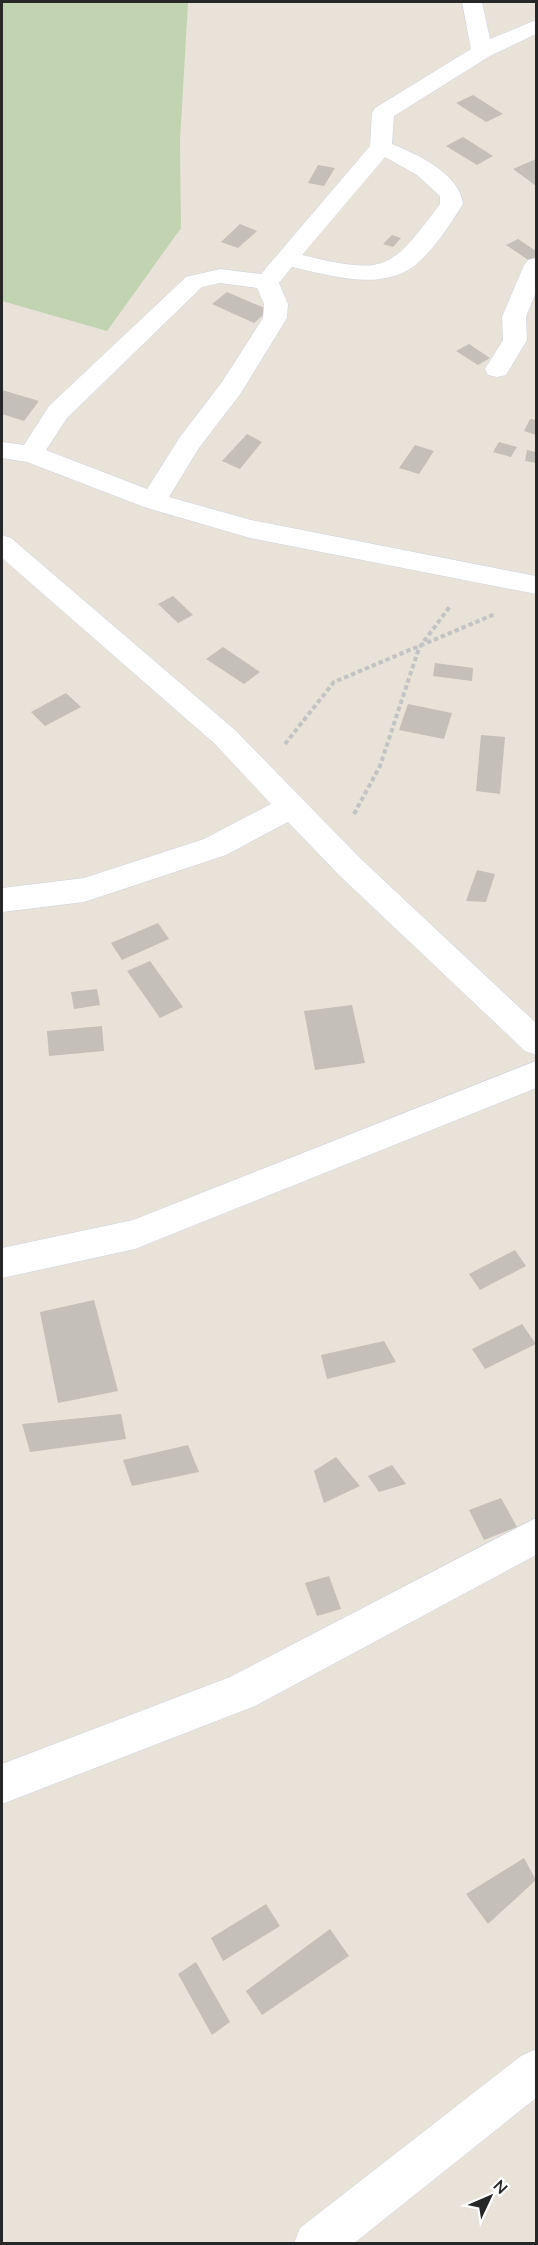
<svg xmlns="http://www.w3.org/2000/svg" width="538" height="2245" font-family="Mulish,sans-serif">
  <rect width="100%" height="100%" fill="#e9e2d8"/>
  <!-- cemetery -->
  <path fill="#c1d3b0" d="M2 2H188L180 141 181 228 107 331 2 301Z"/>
  <!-- building -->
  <path fill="#c4bfb8" d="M473 95 503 114 486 122 456 103Z
    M463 137 493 156 477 165 446 146Z
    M536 159V186L513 169Z
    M318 165 335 168 324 186 308 183Z
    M240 224 257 231 238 248 221 242Z
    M392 235 401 238 393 247 383 244Z
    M518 239 536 251V258L530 261 506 245Z
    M227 292 269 310 254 323 212 304Z
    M469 344 490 358 478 365 456 351Z
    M2 390 39 401 24 421 2 414Z
    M530 419 536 420V435L524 431Z
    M247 434 262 442 240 469 222 461Z
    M499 442 517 447 511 457 493 452Z
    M415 445 434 451 419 474 399 468Z
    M527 450 536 452V463L525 461Z
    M173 596 193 615 178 623 158 604Z
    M223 647 260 672 244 684 206 659Z
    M435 663 473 668 472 681 433 676Z
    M66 693 81 707 45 726 31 712Z
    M408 704 452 713 444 739 399 730Z
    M481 735 505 737 500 794 476 791Z
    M477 870 495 874 486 902 466 901Z
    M158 923 169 939 122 960 111 943Z
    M150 961 183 1007 160 1018 127 971Z
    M97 989 100 1005 74 1009 71 992Z
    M352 1005 365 1063 315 1070 304 1011Z
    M102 1026 104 1051 49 1056 47 1031Z
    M515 1250 526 1266 480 1290 469 1274Z
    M94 1300 118 1391 58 1403 40 1312Z
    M522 1324 536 1344 485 1369 472 1349Z
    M384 1341 396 1362 327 1379 321 1355Z
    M121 1414 126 1439 30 1452 22 1424Z
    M188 1445 199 1472 132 1486 123 1460Z
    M336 1457 360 1486 324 1503 314 1471Z
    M392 1465 406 1484 379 1492 368 1476Z
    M501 1498 517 1527 484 1540 469 1510Z
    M329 1576 341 1609 317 1616 305 1583Z
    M524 1858 536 1880 488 1924 466 1894Z
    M266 1904 280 1926 223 1961 211 1938Z
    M330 1929 349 1956 262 2015 246 1991Z
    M196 1962 230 2022 212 2035 178 1974Z"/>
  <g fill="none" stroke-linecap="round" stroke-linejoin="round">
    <defs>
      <path id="minor" d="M462 2H482L490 39 536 20V34L490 56 394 116 392 144C417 154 460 174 463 204 451 223 438 244 421 260 387 294 333 276 292 267L279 283 288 304 287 318 241 393 199 448 169 497 251 520 536 576V594L250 538 144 507 27 462 2 458V442L24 445 49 406 186 277 220 269 261 274 370 146 372 113 375 108 471 49ZM385 157 417 175 440 196V204C390 271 386 275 302 255ZM220 283 257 288 264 304 263 318 222 382 180 437 147 489 46 450 67 418 202 287Z
        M536 258V292L526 317 527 340 506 375 497 377 488 375 485 369 503 340 502 317 524 265 528 260Z
        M2 535 11 538 235 730 361 859 536 1023V1055L525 1051 339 875 288 822 226 855 84 902 2 912V888L84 878 204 839 271 804 215 744 2 558Z
        M536 1061V1088L135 1249 2 1278V1248L133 1220Z
        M536 1518V1555L255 1706 2 1804V1764L230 1677Z
        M536 2049V2098L353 2244H294L300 2228 521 2056Z"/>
    </defs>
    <!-- minor casing -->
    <use href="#minor" stroke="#ced1e0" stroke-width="1"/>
    <!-- path -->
    <path stroke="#c3c3c3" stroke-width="4" stroke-dasharray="4.5 3" stroke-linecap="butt" d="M285 744 334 682 495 614
      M354 814 380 766 419 648 451 605"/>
    <!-- minor -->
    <use href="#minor" fill="#fff" fill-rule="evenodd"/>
  </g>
  <!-- border -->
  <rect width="538" height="2245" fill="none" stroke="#272727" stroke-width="6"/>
  <!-- north arrow -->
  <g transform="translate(490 2197) rotate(46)" stroke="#ffffff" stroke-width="4.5" paint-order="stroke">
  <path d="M0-4.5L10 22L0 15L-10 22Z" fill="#272727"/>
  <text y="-9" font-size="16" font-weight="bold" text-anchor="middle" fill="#272727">N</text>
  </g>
</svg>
